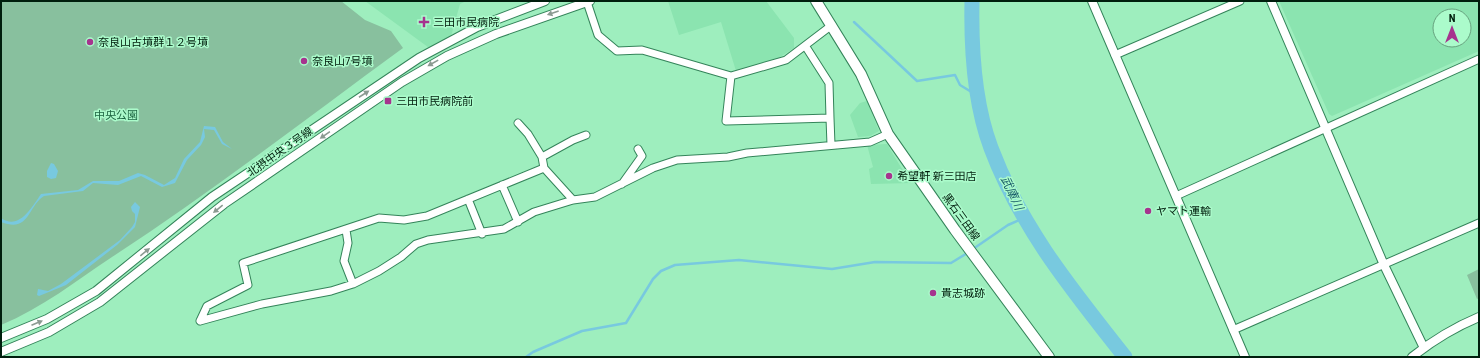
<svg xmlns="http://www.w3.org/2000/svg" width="1480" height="358" font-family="'Roboto Condensed','Noto Sans JP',sans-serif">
  <rect width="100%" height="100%" fill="#9eeebe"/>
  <!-- built -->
  <path fill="#8be4b0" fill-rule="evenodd" d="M365 1H466L460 4 450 40 432 50Z
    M668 1H766L794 38V48L777 59 736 71 721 22 679 35Z
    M1279 1H1479V51L1332 116 1329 114ZM1440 16H1464V40H1440Z
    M867 101 879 131 870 136 858 137 850 115 860 103Z
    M887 144 899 164 911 183 871 184 869 169 873 167 867 145Z"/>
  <!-- green -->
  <path fill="#88c09e" d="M1 1H341L365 20 391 31 403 48C307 118 212 192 112 257 76 281 42 308 1 325Z
    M1479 269V298L1477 299 1467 275Z"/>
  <!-- water -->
  <path fill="#78c9df" d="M204 126 215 127 223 142 232 149 222 144 214 130 204 129 205 137 201 145 187 160 175 183 162 187 141 176 118 185 93 183 83 191 44 196C27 207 30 233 1 222V218C19 231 32 207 41 194L78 190 93 181H119L138 173 145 175 164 185 175 178 184 159 200 142Z
    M51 163 54 164 58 171 56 178 51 179 47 177V171Z
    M135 202 140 207 135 227 117 245 66 285 39 296 37 295 38 289 48 291 61 284 120 240 132 227 135 222V214L132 211 131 207Z"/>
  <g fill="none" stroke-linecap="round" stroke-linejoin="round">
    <!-- stream -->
    <path stroke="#78c9df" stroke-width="2.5" d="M854 22 917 81 955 75 960 85 978 96
      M973 249 1008 225 1024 218
      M526 357 533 352 582 331 626 323 653 279 661 271 675 265 739 260 832 269 875 262 951 263 969 252"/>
    <!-- river -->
    <path stroke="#78c9df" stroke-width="15" d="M972 1C971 49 974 103 991 148 1021 228 1073 291 1125 357"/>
    <defs>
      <path id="minor" d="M587 2 598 35 617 51 642 50 731 76 786 60 832 25
        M1115 55 1240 1
        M731 76 726 121 830 118 829 83 806 47
        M830 118 831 145
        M518 123 528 134 542 157
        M544 168 542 157 573 140 586 135
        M622 184 642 156 638 149
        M502 185 518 222
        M1176 196 1479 59
        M468 199 482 234
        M346 230 348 243 344 261 353 284
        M200 321 262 304 331 291 353 284 379 271 401 257 416 244 428 240 504 229 534 212 573 200 595 197 653 168 677 160 728 157 747 153 870 142 888 134
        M200 321 207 306 248 285 243 263 379 218 404 220 427 216 544 168 573 200
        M1233 330 1479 223"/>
      <path id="tertiary" d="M1092 1 1245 357
        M1271 1 1384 265 1424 348
        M1 338 47 319 96 291 212 197 419 58 477 27 545 1
        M1 352 49 332 100 302 224 204 402 82 447 56 496 34 590 1
        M1412 357C1432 341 1455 327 1479 317"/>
      <path id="secondary" d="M816 1 861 74 888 134 955 230 1049 357"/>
    </defs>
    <!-- minor casing -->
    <use href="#minor" stroke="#34845a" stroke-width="9"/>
    <!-- tertiary casing -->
    <use href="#tertiary" stroke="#34845a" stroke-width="10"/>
    <!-- secondary casing -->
    <use href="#secondary" stroke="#34845a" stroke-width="12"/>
    <!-- minor -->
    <use href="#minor" stroke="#fff" stroke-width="7"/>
    <!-- tertiary -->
    <use href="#tertiary" stroke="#fff" stroke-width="8"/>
    <!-- secondary -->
    <use href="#secondary" stroke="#fff" stroke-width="10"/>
  </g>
  <!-- one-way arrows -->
  <defs><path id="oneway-solid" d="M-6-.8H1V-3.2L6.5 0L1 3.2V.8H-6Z"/></defs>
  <g fill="#8c9a92">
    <use href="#oneway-solid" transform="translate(553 13) rotate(161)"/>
    <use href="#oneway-solid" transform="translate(433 63) rotate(151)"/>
    <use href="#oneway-solid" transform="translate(364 94) rotate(-33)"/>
    <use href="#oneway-solid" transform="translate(325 135) rotate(145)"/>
    <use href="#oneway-solid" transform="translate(218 209) rotate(141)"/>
    <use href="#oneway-solid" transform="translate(145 252) rotate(-39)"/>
    <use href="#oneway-solid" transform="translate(37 323) rotate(-23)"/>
  </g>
  <!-- markers -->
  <g fill="#a6338e" stroke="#abfbcb" stroke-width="1.5">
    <path d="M422 16h4v4h4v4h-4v4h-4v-4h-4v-4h4z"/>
    <circle cx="90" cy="42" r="4"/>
    <circle cx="304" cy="61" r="4"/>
    <rect x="384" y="97" width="8" height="8" rx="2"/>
    <circle cx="889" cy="176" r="4"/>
    <circle cx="1148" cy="211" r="4"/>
    <circle cx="933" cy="293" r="4"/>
  </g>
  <g text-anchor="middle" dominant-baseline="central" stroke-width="3" stroke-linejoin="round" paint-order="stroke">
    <!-- poi labels -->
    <g font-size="11" fill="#001e0d" stroke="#abfbcb" text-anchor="start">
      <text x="433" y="22">三田市民病院</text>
      <text x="98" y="42">奈良山古墳群１２号墳</text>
      <text x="312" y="61">奈良山7号墳</text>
      <text x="396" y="101">三田市民病院前</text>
      <text x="897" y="176">希望軒 新三田店</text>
      <text x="1156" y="211">ヤマト運輸</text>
      <text x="941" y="293">貴志城跡</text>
    </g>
    <!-- park labels -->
    <g font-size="11" fill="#1e6642" stroke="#abfbcb">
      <text x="116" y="115">中央公園</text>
    </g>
    <!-- street labels -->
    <g font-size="11" fill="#001e0d" stroke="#abfbcb">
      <text transform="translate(280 152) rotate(-35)">北摂中央３号線</text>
      <text transform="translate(961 217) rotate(54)">黒石三田線</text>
    </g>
    <!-- water labels -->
    <g font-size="12" font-style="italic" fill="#185a6a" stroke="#abfbcb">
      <text transform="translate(1012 193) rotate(65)">武庫川</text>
    </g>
  </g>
  <!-- border -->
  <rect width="1480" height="358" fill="none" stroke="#001e0d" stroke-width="4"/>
  <!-- north arrow -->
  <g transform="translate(1452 28)"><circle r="19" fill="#abfbcb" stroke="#67a37f"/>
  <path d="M0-3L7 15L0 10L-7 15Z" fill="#a6338e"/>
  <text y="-6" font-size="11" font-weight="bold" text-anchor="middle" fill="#001e0d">N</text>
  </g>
</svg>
